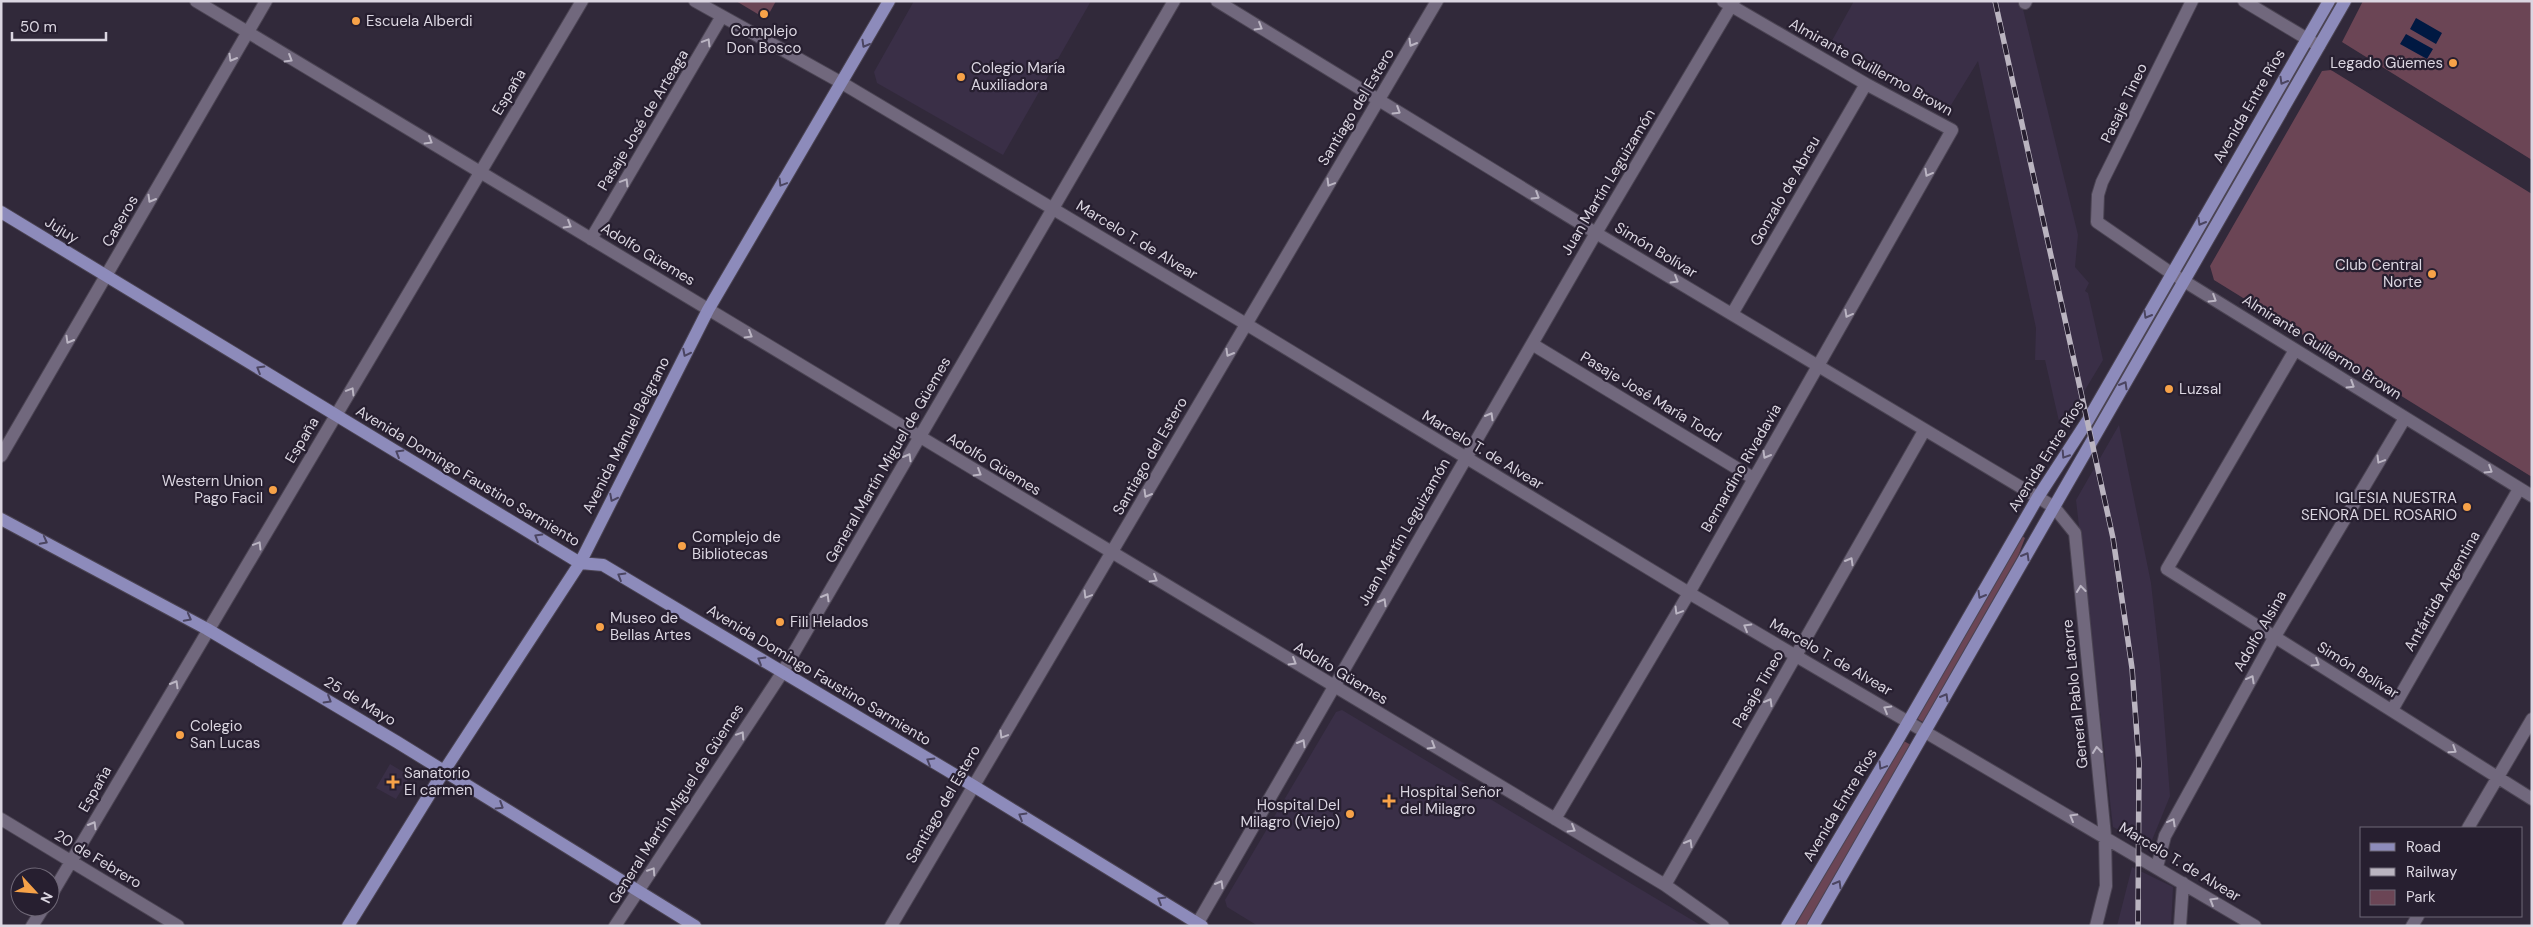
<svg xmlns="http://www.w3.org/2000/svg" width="2533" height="927" font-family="'DM Sans',sans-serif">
  <rect width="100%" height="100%" fill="#31293a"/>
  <!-- built -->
  <path fill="#3a2f47" d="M914 1H1091L1003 155 877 83 874 72Z
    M1854 1H2021L2078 235 2075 267 2089 283 2085 291 2088 293 2103 360 2061 430 2045 360H2035L2036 328 1978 61 1948 110 1939 111 1829 46Z
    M2119 425 2151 583 2160 665 2170 796 2150 845 2113 827 2076 500Z
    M1342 710 1630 883 1702 926H1258L1227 907 1225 900 1336 712Z
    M390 764 410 776 396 799 376 788Z
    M2132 867 2173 887 2171 926H2117Z"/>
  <!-- green -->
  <path fill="#6b4555" d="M736 1H776L766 19Z
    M2363 1H2532V160L2342 42Z
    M2331 70 2532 194V477L2214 280 2210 266 2322 71Z
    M2022 536 2025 538 2018 556 1923 722 1914 717Z
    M1902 740 1911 745 1806 926H1795Z"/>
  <!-- water -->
  <path fill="#001942" d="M2416 18 2442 33 2436 44 2410 29Z
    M2406 34 2433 49 2427 59 2400 44Z"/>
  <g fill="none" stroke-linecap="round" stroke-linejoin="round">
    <defs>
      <path id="minor" d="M196 1 1665 885 1723 926
        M695 1 842 83 1246 324 1689 593 2255 926
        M1217 1 1596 233 2054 507 2075 533 2105 836 2106 886 2096 926
        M2192 1 2102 182 2098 195 2097 222 2171 273 2532 496
        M2244 1 2319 46
        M2025 3 2026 1
        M591 239 722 16
        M1732 314 1866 84
        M1532 344 1753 478
        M2295 350 2167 569 2532 799
        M1 456 266 1
        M2392 710 2519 489
        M1 819 178 926
        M1555 819 1689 593 1952 130 1866 84 1723 1
        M2468 828 2532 719
        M2157 867 2165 836 2274 638 2405 418
        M1665 885 1924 431
        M50 897 582 1
        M32 926 44 907
        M615 926 782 673 1174 1
        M891 926 1437 1
        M1196 926 1596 233 1734 1
        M2180 926 2183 883
        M2412 926 2418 916"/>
      <path id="major" d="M1 212 580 563 603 565 972 785 1202 926
        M1 519 207 629 397 742 695 926
        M348 926 444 771 580 563 708 310 889 1
        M1787 926 1896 743 2038 497 2088 420 2329 1
        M1813 926 2345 1"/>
    </defs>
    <!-- minor casing -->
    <use href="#minor" stroke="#4b4453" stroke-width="14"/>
    <!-- major casing -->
    <use href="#major" stroke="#4b4453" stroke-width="14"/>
    <!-- minor -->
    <use href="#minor" stroke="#71687d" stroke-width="12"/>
    <!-- major -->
    <use href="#major" stroke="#8d8bbb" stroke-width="12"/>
    <defs>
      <path id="rail" d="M1995 1 2113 538 2132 668 2139 763 2138 926"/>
    </defs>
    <!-- rail casing -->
    <use href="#rail" stroke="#bab4c0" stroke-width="5.5"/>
    <!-- rail -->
    <use href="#rail" stroke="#271f30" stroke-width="4" stroke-dasharray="11" stroke-linecap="butt"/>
  </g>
  <!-- one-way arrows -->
  <defs><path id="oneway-chevron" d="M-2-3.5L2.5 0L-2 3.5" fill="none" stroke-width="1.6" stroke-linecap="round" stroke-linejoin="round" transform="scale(1.25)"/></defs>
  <g stroke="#bbb5c3">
    <use href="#oneway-chevron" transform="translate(1259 27) rotate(31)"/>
    <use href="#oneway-chevron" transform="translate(707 42) rotate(-59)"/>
    <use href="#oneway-chevron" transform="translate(1412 43) rotate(120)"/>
    <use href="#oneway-chevron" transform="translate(232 58) rotate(120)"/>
    <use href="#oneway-chevron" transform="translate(289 59) rotate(31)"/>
    <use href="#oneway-chevron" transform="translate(1397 111) rotate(32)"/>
    <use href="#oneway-chevron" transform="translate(429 141) rotate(31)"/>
    <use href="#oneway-chevron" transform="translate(1928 173) rotate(119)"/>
    <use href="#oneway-chevron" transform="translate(625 182) rotate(-59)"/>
    <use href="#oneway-chevron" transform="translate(1330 183) rotate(121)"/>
    <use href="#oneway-chevron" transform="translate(1536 196) rotate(32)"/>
    <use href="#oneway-chevron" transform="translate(151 199) rotate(120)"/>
    <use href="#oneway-chevron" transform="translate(568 225) rotate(31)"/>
    <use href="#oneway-chevron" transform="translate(1675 280) rotate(31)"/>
    <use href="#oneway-chevron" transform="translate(2213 299) rotate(32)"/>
    <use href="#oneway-chevron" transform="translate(1848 314) rotate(119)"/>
    <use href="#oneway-chevron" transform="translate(749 335) rotate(31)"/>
    <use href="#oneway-chevron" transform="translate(69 340) rotate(120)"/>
    <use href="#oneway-chevron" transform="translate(1229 353) rotate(120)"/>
    <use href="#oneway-chevron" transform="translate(2351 385) rotate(32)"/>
    <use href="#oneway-chevron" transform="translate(351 391) rotate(-59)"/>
    <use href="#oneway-chevron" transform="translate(1490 416) rotate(-60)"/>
    <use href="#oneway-chevron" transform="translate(1766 455) rotate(120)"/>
    <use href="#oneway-chevron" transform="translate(908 457) rotate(-60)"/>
    <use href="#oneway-chevron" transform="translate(2380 460) rotate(121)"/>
    <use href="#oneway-chevron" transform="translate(2489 470) rotate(32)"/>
    <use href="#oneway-chevron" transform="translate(978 473) rotate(31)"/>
    <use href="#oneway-chevron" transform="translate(1147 494) rotate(120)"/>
    <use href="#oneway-chevron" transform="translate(258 545) rotate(-59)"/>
    <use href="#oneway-chevron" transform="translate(1850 561) rotate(-60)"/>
    <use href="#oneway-chevron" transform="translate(1154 579) rotate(31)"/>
    <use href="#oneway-chevron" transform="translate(2081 589) rotate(-96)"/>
    <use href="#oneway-chevron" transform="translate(1087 595) rotate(121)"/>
    <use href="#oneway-chevron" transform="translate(826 597) rotate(-60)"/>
    <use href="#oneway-chevron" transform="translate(1383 602) rotate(-60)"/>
    <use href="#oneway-chevron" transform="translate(1678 611) rotate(121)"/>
    <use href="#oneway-chevron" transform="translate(1747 627) rotate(-150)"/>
    <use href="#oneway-chevron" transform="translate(1293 662) rotate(31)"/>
    <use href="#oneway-chevron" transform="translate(2316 663) rotate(32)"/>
    <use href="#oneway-chevron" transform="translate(2251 679) rotate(-61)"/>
    <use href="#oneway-chevron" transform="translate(175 684) rotate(-60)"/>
    <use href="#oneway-chevron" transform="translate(1769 702) rotate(-60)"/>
    <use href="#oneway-chevron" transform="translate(1887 709) rotate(-150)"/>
    <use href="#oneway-chevron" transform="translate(741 735) rotate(-57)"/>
    <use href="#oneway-chevron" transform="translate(1003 735) rotate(121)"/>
    <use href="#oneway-chevron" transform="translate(1302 743) rotate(-60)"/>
    <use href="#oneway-chevron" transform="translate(1432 746) rotate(31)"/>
    <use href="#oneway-chevron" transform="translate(2097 750) rotate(-96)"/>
    <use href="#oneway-chevron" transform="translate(2453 750) rotate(33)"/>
    <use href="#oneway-chevron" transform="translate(2073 817) rotate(-150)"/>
    <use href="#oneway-chevron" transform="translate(2172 822) rotate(-61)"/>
    <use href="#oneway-chevron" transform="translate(93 825) rotate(-60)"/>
    <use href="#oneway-chevron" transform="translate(1572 829) rotate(31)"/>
    <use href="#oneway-chevron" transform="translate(1689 843) rotate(-60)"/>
    <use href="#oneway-chevron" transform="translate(652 871) rotate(-57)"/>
    <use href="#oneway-chevron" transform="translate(1220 884) rotate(-60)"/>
    <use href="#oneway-chevron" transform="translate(2213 901) rotate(-149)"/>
  </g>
  <g stroke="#4b4561">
    <use href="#oneway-chevron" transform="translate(865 44) rotate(120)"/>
    <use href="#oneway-chevron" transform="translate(2283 81) rotate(120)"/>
    <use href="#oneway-chevron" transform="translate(782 183) rotate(121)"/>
    <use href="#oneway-chevron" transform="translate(2201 222) rotate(120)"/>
    <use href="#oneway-chevron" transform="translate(2147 315) rotate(120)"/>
    <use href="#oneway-chevron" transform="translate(686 353) rotate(117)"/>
    <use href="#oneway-chevron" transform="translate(260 369) rotate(-149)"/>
    <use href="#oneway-chevron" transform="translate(2124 385) rotate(-60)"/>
    <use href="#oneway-chevron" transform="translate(399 453) rotate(-149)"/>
    <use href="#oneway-chevron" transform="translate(2065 455) rotate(123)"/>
    <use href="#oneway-chevron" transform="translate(613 498) rotate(117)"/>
    <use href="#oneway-chevron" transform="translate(538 537) rotate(-149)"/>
    <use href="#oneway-chevron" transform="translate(44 541) rotate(28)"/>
    <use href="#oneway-chevron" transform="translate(2026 556) rotate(-60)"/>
    <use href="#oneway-chevron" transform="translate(621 576) rotate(-149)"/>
    <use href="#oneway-chevron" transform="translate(1981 595) rotate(120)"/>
    <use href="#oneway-chevron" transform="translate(188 618) rotate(28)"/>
    <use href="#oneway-chevron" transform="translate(761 660) rotate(-149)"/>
    <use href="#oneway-chevron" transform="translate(1945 697) rotate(-60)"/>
    <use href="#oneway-chevron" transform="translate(328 700) rotate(31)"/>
    <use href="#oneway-chevron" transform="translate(930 761) rotate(-149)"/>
    <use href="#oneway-chevron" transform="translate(1882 766) rotate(121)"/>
    <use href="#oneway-chevron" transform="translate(500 806) rotate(32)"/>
    <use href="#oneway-chevron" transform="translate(1022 816) rotate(-149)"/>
    <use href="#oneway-chevron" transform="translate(1838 884) rotate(-60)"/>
    <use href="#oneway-chevron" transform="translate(1161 900) rotate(-149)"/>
  </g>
  <!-- markers -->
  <g fill="#f7a248" stroke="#271f30" stroke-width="2">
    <circle cx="764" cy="14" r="5"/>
    <circle cx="356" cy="21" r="5"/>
    <circle cx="2453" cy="63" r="5"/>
    <circle cx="961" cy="77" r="5"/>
    <circle cx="2432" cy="274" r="5"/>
    <circle cx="2169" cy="389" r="5"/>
    <circle cx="273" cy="490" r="5"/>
    <circle cx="2467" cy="507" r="5"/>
    <circle cx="682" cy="546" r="5"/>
    <circle cx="780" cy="622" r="5"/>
    <circle cx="600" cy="627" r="5"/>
    <circle cx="180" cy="735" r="5"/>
    <path d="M390.5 774.5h5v5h5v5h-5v5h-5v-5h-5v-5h5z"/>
    <path d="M1386.5 793.5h5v5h5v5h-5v5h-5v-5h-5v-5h5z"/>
    <circle cx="1350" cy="814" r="5"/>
  </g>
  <g text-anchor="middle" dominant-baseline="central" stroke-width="4.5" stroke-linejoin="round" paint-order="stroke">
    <!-- poi labels -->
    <g font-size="15" fill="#dbd6e1" stroke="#271f30" text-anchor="start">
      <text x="366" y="21">Escuela Alberdi</text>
      <text x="764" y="31" text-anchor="middle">Complejo<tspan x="764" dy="17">Don Bosco</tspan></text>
      <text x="2443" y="63" text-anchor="end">Legado Güemes</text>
      <text x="971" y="68">Colegio María<tspan x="971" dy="17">Auxiliadora</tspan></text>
      <text x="2422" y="265" text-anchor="end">Club Central<tspan x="2422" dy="17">Norte</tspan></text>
      <text x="2179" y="389">Luzsal</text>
      <text x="263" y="481" text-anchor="end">Western Union<tspan x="263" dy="17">Pago Facil</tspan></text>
      <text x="2457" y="498" text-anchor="end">IGLESIA NUESTRA<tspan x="2457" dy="17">SEÑORA DEL ROSARIO</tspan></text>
      <text x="692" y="537">Complejo de<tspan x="692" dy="17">Bibliotecas</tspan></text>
      <text x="610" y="618">Museo de<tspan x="610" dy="17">Bellas Artes</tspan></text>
      <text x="790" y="622">Fili Helados</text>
      <text x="190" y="726">Colegio<tspan x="190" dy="17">San Lucas</tspan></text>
      <text x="404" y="773">Sanatorio<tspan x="404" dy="17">El carmen</tspan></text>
      <text x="1400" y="792">Hospital Señor<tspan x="1400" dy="17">del Milagro</tspan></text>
      <text x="1340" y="805" text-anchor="end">Hospital Del<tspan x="1340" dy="17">Milagro (Viejo)</tspan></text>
    </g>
    <!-- street labels -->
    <g font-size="15" fill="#dbd6e1" stroke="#271f30">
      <text transform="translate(1871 67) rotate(29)">Almirante Guillermo Brown</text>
      <text transform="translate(509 92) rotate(-59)">España</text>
      <text transform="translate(2124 103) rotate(-64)">Pasaje Tineo</text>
      <text transform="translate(2249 106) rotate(-60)">Avenida Entre Ríos</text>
      <text transform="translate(1356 107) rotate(-59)">Santiago del Estero</text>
      <text transform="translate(643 120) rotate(-59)">Pasaje José de Arteaga</text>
      <text transform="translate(1608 182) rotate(-59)">Juan Martín Leguizamón</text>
      <text transform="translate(1785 191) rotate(-60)">Gonzalo de Abreu</text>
      <text transform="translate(120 221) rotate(-60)">Caseros</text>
      <text transform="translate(62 230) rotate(32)">Jujuy</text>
      <text transform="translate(1137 240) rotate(31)">Marcelo T. de Alvear</text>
      <text transform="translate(1656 250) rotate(31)">Simón Bolívar</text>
      <text transform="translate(648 254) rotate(31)">Adolfo Güemes</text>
      <text transform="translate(2322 347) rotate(32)">Almirante Guillermo Brown</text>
      <text transform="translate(1651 397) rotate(31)">Pasaje José María Todd</text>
      <text transform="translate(626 435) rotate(-63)">Avenida Manuel Belgrano</text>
      <text transform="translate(302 440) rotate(-59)">España</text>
      <text transform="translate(1483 450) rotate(31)">Marcelo T. de Alvear</text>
      <text transform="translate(1150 456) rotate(-60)">Santiago del Estero</text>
      <text transform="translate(2046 456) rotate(-58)">Avenida Entre Ríos</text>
      <text transform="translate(888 460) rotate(-60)">General Martín Miguel de Güemes</text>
      <text transform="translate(994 464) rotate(31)">Adolfo Güemes</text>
      <text transform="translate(1741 468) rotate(-60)">Bernardino Rivadavia</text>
      <text transform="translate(468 476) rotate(31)">Avenida Domingo Faustino Sarmiento</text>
      <text transform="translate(1404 532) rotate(-60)">Juan Martín Leguizamón</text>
      <text transform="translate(2442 591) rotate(-60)">Antártida Argentina</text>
      <text transform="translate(2260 631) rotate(-60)">Adolfo Alsina</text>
      <text transform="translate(1831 657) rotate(30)">Marcelo T. de Alvear</text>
      <text transform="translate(2358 670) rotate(32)">Simón Bolívar</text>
      <text transform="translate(1341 673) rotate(31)">Adolfo Güemes</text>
      <text transform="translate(819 675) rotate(31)">Avenida Domingo Faustino Sarmiento</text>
      <text transform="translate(1758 689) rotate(-60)">Pasaje Tineo</text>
      <text transform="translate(2075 694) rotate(-96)">General Pablo Latorre</text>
      <text transform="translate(360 701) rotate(31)">25 de Mayo</text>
      <text transform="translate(95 789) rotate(-60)">España</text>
      <text transform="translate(676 804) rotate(-57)">General Martín Miguel de Güemes</text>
      <text transform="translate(943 804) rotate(-60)">Santiago del Estero</text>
      <text transform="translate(1840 805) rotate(-59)">Avenida Entre Ríos</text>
      <text transform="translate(98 859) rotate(31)">20 de Febrero</text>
      <text transform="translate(2180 862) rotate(31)">Marcelo T. de Alvear</text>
    </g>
  </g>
  <!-- border -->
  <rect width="2533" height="927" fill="none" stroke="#dbd6e1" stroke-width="5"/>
  <!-- legend -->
  <rect x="2360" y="827" width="162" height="90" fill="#271f30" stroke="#6f6877"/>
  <rect x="2370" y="843" width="25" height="8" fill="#8d8bbb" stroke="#6f6877"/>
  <text x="2406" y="852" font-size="15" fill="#dbd6e1">Road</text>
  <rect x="2370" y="868" width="25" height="8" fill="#bab4c0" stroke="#6f6877"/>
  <text x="2406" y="877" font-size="15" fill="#dbd6e1">Railway</text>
  <rect x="2370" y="890" width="25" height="15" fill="#6b4555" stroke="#6f6877"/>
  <text x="2406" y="902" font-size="15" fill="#dbd6e1">Park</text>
  <!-- north arrow -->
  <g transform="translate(35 892) rotate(116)"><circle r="24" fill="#271f30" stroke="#6f6877"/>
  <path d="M0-4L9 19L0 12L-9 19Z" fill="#f7a248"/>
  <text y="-8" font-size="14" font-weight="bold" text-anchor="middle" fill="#dbd6e1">N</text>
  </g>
  <!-- scale -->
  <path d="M12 32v8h94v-8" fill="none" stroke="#dbd6e1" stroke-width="2.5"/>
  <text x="20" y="32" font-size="15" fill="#dbd6e1" stroke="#271f30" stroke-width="4" paint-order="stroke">50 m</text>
</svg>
